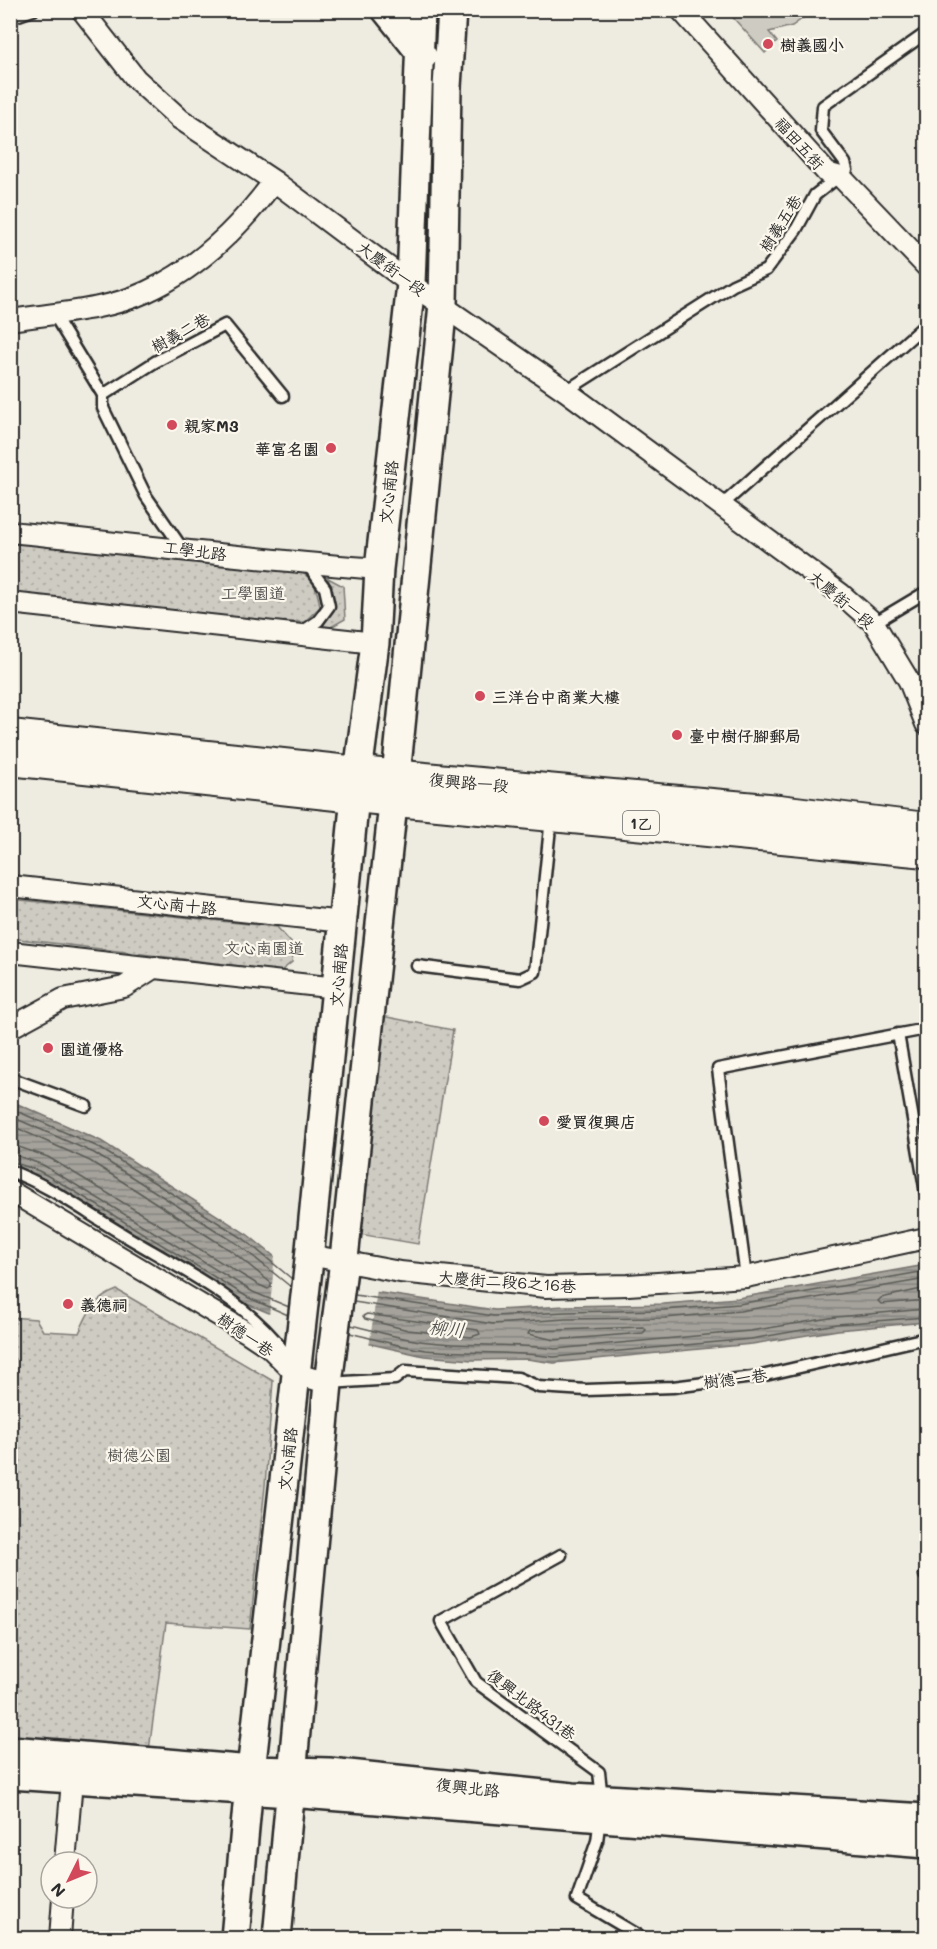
<svg xmlns="http://www.w3.org/2000/svg" width="937" height="1949" font-family="Mali,'LXGW WenKai TC',sans-serif">
  <defs>
    <pattern id="grass-dots" width="8" height="8" patternUnits="userSpaceOnUse" patternTransform="scale(1.5)"><rect width="8" height="8" fill="#cecbc2"/><path d="M2 2h.1M6 6h.1" fill="none" stroke="#b1aea7" stroke-width="1.8" stroke-linecap="round"/></pattern>
    <pattern id="water-rules" width="6" height="5" patternUnits="userSpaceOnUse" patternTransform="scale(1.5)"><rect width="6" height="5" fill="#a4a29a"/><path d="M0 2.5h6" fill="none" stroke="#86847e"/></pattern>
  </defs>
  <rect width="100%" height="100%" fill="#eeebe0"/>
  <filter id="ink" filterUnits="userSpaceOnUse"><feTurbulence type="fractalNoise" baseFrequency=".0167" numOctaves="2"/><feDisplacementMap in="SourceGraphic" scale="12" xChannelSelector="R" yChannelSelector="G"/><feConvolveMatrix kernelMatrix="1 2 1 2 8 2 1 2 1" color-interpolation-filters="sRGB"/></filter>
  <g filter="url(#ink)">
    <!-- grass -->
    <path fill="url(#grass-dots)" stroke="#7c7b76" stroke-width="1.5" d="M11 540 294 568C313 577 317 586 320 607L304 622H270L11 594Z
      M328 578 343 586 345 619 331 627 320 626C333 608 335 599 328 578Z
      M11 899 277 927 294 946 292 962 281 971 11 938Z
      M382 1016 453 1030 418 1244 359 1234Z
      M117 1290 273 1381 265 1486 250 1629 166 1623 149 1750 11 1739 10 1317 36 1319 43 1331 79 1333C88 1311 95 1298 117 1290Z"/>
    <!-- pitch -->
    <path fill="#cecbc2" stroke="#7c7b76" stroke-width="1.5" d="M727 11H813L792 26 769 32 777 42 765 53Z"/>
    <!-- water -->
    <path fill="url(#water-rules)" stroke="#74726e" stroke-width="1.5" d="M11 1101 101 1141 248 1235 301 1278 374 1292 495 1310 565 1306 664 1304 738 1298 926 1265V1322L838 1330 752 1344 554 1363 527 1359 472 1360 424 1356 313 1331 247 1304 61 1190 11 1166Z"/>
    <!-- pier -->
    <path fill="#eeebe0" d="M275 1254 303 1275 377 1290 369 1347 313 1334 269 1317Z"/>
    <g fill="none" stroke-linecap="round" stroke-linejoin="round">
      <!-- shore -->
      <path stroke="#5b5b57" stroke-width="1.5" d="M10 1108 98 1147 244 1239 292 1279
        M10 1116 94 1153 239 1245 291 1287
        M10 1125 90 1161 233 1252 271 1283V1287L268 1289 257 1284 48 1157 10 1144
        M10 1153 43 1165 253 1292 289 1307
        M10 1161 39 1171 64 1185 249 1298 288 1315
        M926 1288 881 1298 878 1301 881 1304 926 1300
        M355 1295 494 1316 565 1312 664 1310 739 1304 926 1271
        M354 1302 493 1324 565 1319 665 1318 740 1311 926 1279
        M367 1314 478 1330 480 1334 471 1337 408 1330 365 1319 363 1316Z
        M351 1325C377 1331 402 1340 429 1342 471 1347 512 1343 555 1349L750 1331 836 1317 926 1309
        M643 1327 646 1330 643 1333 555 1340 528 1334 530 1331Z
        M350 1333C375 1339 400 1347 426 1350 469 1354 511 1351 554 1357L751 1339 837 1324 926 1317"/>
      <defs>
        <path id="lane" d="M10 18 33 10
          M53 313 103 395 155 362 225 325 283 396
          M566 391 733 285 766 270 796 230 815 195 847 170 845 163 821 131 823 106 926 33
          M103 395V408L146 496 182 548
          M721 506 926 324
          M874 623 926 592
          M299 634 318 621 329 606 325 588 307 564
          M417 966 520 979 535 972 551 818
          M898 1034 926 1193
          M10 1078 86 1106
          M10 1171C49 1185 84 1211 119 1232 173 1265 244 1298 282 1349
          M746 1277 718 1069 926 1029
          M328 1383 395 1379 405 1371 518 1378 539 1387 586 1390 673 1387 761 1376 926 1338
          M561 1555 441 1621 476 1682 599 1772 602 1799
          M925 1575H926
          M600 1818 597 1841 577 1899 643 1938
          M921 1938H926"/>
        <path id="street" d="M82 10 136 79 180 119 274 181 411 284 566 391 841 594 874 623 909 681 926 724
          M681 10 827 173 841 177 926 266
          M10 320C55 313 105 311 146 292 199 268 240 227 274 181
          M10 532C134 544 256 560 379 569
          M10 603 375 643
          M10 886 343 922
          M10 952 337 988
          M10 1028 63 999 124 987 155 967
          M10 1191 248 1333 269 1347 296 1374 328 1383
          M309 1255 400 1272 470 1279 546 1287 628 1285 746 1277 926 1238
          M65 1862 72 1781
          M60 1938 63 1898"/>
        <path id="secondary" d="M386 10 423 56
          M10 1750 252 1770 329 1772 573 1797 926 1818
          M10 1775 290 1793 926 1844
          M235 1938 247 1806 308 1269 355 796 375 643 379 569 411 284 421 10
          M277 1938 328 1383 342 1277 396 776 443 304 447 87 452 10"/>
        <path id="primary" d="M10 736 358 773 779 811 926 829
          M10 759 355 796 926 851"/>
      </defs>
      <!-- lane casing -->
      <use href="#lane" stroke="#2b2b2b" stroke-width="15"/>
      <!-- street casing -->
      <use href="#street" stroke="#2b2b2b" stroke-width="24"/>
      <!-- secondary casing -->
      <use href="#secondary" stroke="#2b2b2b" stroke-width="32"/>
      <!-- primary casing -->
      <use href="#primary" stroke="#2b2b2b" stroke-width="36"/>
      <!-- lane -->
      <use href="#lane" stroke="#fbf7ec" stroke-width="10"/>
      <!-- street -->
      <use href="#street" stroke="#fbf7ec" stroke-width="20"/>
      <!-- secondary -->
      <use href="#secondary" stroke="#fbf7ec" stroke-width="27"/>
      <!-- primary -->
      <use href="#primary" stroke="#fbf7ec" stroke-width="32"/>
    </g>
  </g>
  <!-- markers -->
  <g fill="#d1495b" stroke="#fbf7ec" stroke-width="2">
    <circle cx="768" cy="44" r="6"/>
    <circle cx="172" cy="425" r="6"/>
    <circle cx="331" cy="448" r="6"/>
    <circle cx="480" cy="696" r="6"/>
    <circle cx="677" cy="735" r="6"/>
    <circle cx="48" cy="1048" r="6"/>
    <circle cx="544" cy="1121" r="6"/>
    <circle cx="68" cy="1304" r="6"/>
  </g>
  <g text-anchor="middle" dominant-baseline="central" stroke-width="4.5" stroke-linejoin="round" paint-order="stroke">
    <!-- shield labels -->
    <rect fill="#fbf7ec" stroke="#696865" stroke-width="1.5" x="623" y="811" width="36" height="24" rx="4.5"/>
    <g font-size="15" font-weight="bold" fill="#2b2b2b">
      <text x="641" y="823">1乙</text>
    </g>
    <!-- poi labels -->
    <g font-size="16" font-weight="bold" fill="#2b2b2b" stroke="#fbf7ec" text-anchor="start">
      <text x="780" y="44">樹義國小</text>
      <text x="184" y="425">親家M3</text>
      <text x="319" y="448" text-anchor="end">華富名園</text>
      <text x="492" y="696">三洋台中商業大樓</text>
      <text x="689" y="735">臺中樹仔腳郵局</text>
      <text x="60" y="1048">園道優格</text>
      <text x="556" y="1121">愛買復興店</text>
      <text x="80" y="1304">義德祠</text>
    </g>
    <!-- street labels -->
    <g font-size="16" fill="#2b2b2b" stroke="#fbf7ec">
      <text transform="translate(800 143) rotate(48)">福田五街</text>
      <text transform="translate(780 223) rotate(-58)">樹義五巷</text>
      <text transform="translate(392 268) rotate(36)">大慶街一段</text>
      <text transform="translate(180 332) rotate(-29)">樹義二巷</text>
      <text transform="translate(388 492) rotate(-84)">文心南路</text>
      <text transform="translate(195 550) rotate(7)">工學北路</text>
      <text transform="translate(842 599) rotate(40)">大慶街一段</text>
      <text transform="translate(469 782) rotate(5)">復興路一段</text>
      <text transform="translate(177 904) rotate(6)">文心南十路</text>
      <text transform="translate(338 975) rotate(-85)">文心南路</text>
      <text transform="translate(507 1281) rotate(4)">大慶街二段6之16巷</text>
      <text transform="translate(246 1334) rotate(35)">樹德一巷</text>
      <text transform="translate(735 1378) rotate(-7)">樹德一巷</text>
      <text transform="translate(287 1459) rotate(-84)">文心南路</text>
      <text transform="translate(532 1704) rotate(37)">復興北路431巷</text>
      <text transform="translate(468 1787) rotate(6)">復興北路</text>
    </g>
    <!-- park labels -->
    <g font-size="16" fill="#545351" stroke="#fbf7ec">
      <text x="253" y="592">工學園道</text>
      <text x="264" y="947">文心南園道</text>
      <text x="139" y="1454">樹德公園</text>
    </g>
    <!-- water labels -->
    <g font-size="18" font-style="italic" fill="#555552" stroke="#fbf7ec">
      <text transform="translate(447 1328) rotate(6)">柳川</text>
    </g>
  </g>
  <!-- margin -->
  <rect width="937" height="1949" fill="none" stroke="#fbf7ec" stroke-width="36"/>
  <rect x="18" y="18" width="901" height="1913" fill="none" stroke="#2b2b2b" stroke-width="2" filter="url(#ink)"/>
  <!-- north arrow -->
  <g transform="translate(69 1880) rotate(227)"><circle r="28" fill="#fbf7ec" stroke="#a8a59f" stroke-width="1.5"/>
  <path d="M0-4.5L10 22L0 15L-10 22Z" fill="#d1495b"/>
  <text y="-9" font-size="16" font-weight="bold" text-anchor="middle" fill="#2b2b2b">N</text>
  </g>
</svg>
